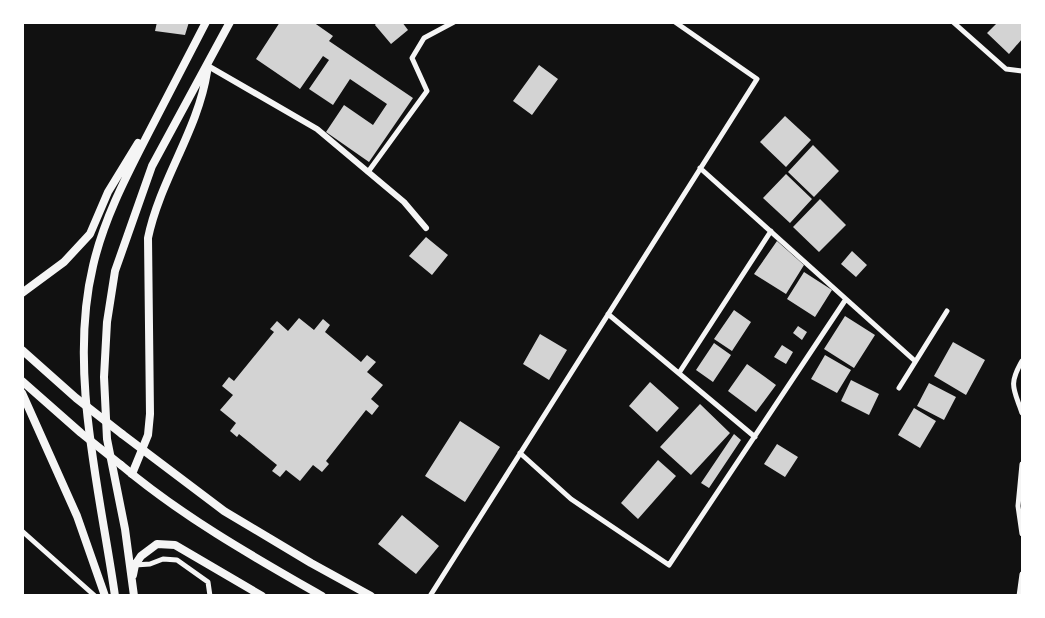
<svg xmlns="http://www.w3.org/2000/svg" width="1045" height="618" font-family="'DejaVu Sans',sans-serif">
  <rect width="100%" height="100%" fill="#111"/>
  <!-- building -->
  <path fill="#d3d3d3" d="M157 22H189L185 35 155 31Z
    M280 22H313L333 36 329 41 413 98 369 162 326 132 344 105 373 125 387 104 350 79 333 105 309 89 329 60 323 56 300 89 256 59Z
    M377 22H402L408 30 391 44 375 25Z
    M998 22H1020L1022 25V39L1009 54 987 33Z
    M539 65 558 79 532 115 513 101Z
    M785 116 811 140 786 167 760 142Z
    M813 145 839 171 814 197 788 172Z
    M786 174 812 199 790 223 763 198Z
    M820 199 846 225 819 252 793 227Z
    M426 237 448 255 432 275 409 256Z
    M777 241 804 265 786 294 754 274Z
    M852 251 867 265 856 277 841 264Z
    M804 272 832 290 815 317 787 299Z
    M734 310 751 322 732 351 714 339Z
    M845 316 875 335 854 368 824 349Z
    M299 318 314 330 323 319 330 325 325 332 361 362 367 355 376 362 367 372 383 385 371 399 379 406 372 415 366 410 326 461 329 464 322 472 313 465 300 481 286 470 280 477 272 471 277 465 239 434 237 437 230 431 236 423 220 410 233 395 222 386 229 377 234 381 274 332 270 329 277 321 288 331Z
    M798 326 807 332 802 340 793 333Z
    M540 334 567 350 549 380 523 364Z
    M953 342 985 360 966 395 934 376Z
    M714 343 731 355 713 382 696 370Z
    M782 345 793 352 786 364 774 357Z
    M825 355 851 370 837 393 811 379Z
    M747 364 776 385 756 412 728 391Z
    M851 380 879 394 869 415 841 401Z
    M650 382 679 408 657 432 629 406Z
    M929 383 956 397 944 420 917 406Z
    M700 404 730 433 691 475 660 447Z
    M914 408 936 421 920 448 898 435Z
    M460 421 500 447 465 502 425 476Z
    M734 434 741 440 709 488 701 483Z
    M777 444 798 457 785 477 764 464Z
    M658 460 676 476 638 519 621 503Z
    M402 515 439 546 416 574 378 544Z"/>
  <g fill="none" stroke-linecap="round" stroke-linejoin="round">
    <!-- minor -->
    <path stroke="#f5f5f5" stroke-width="5" d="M953 22 1006 69 1022 71
      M700 168 915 361
      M368 172 427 91 412 58 424 38 454 22
      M608 314 755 437
      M1022 361C1008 385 1014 389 1022 413
      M679 373 771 231
      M899 388 947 311
      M520 453 571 499 669 565 846 299
      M1022 464 1018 506 1022 534
      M22 531 95 596
      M135 565 150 564 163 559 177 560 208 582 210 596
      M430 596 757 79 675 22
      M1019 596 1022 574"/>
    <!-- tertiary -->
    <path stroke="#f5f5f5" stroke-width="6" d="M208 66 317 129 404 202 426 228"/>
    <!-- secondary -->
    <path stroke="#f5f5f5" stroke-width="8" d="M22 350 76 398 122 434
      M22 381 81 433 121 465"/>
    <!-- primary -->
    <path stroke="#f5f5f5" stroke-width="8" d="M122 434 224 511 311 563 371 596
      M121 465C183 517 252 556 322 596"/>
    <!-- trunk -->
    <path stroke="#f5f5f5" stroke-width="8" d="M22 293 64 262 90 234 108 192 138 143
      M22 393 77 516 105 596
      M132 474 148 435 150 414 148 238C160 180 198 130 207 72
      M133 575 135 565 141 556 157 544 175 545 262 596
      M115 596C100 491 68 370 93 266 104 218 127 175 149 132 168 95 187 59 206 22
      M134 596 125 529 107 439 104 377 107 322 115 271 152 166 230 22"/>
  </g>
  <!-- border -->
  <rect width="1045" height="618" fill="none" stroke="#ffffff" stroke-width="48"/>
</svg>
